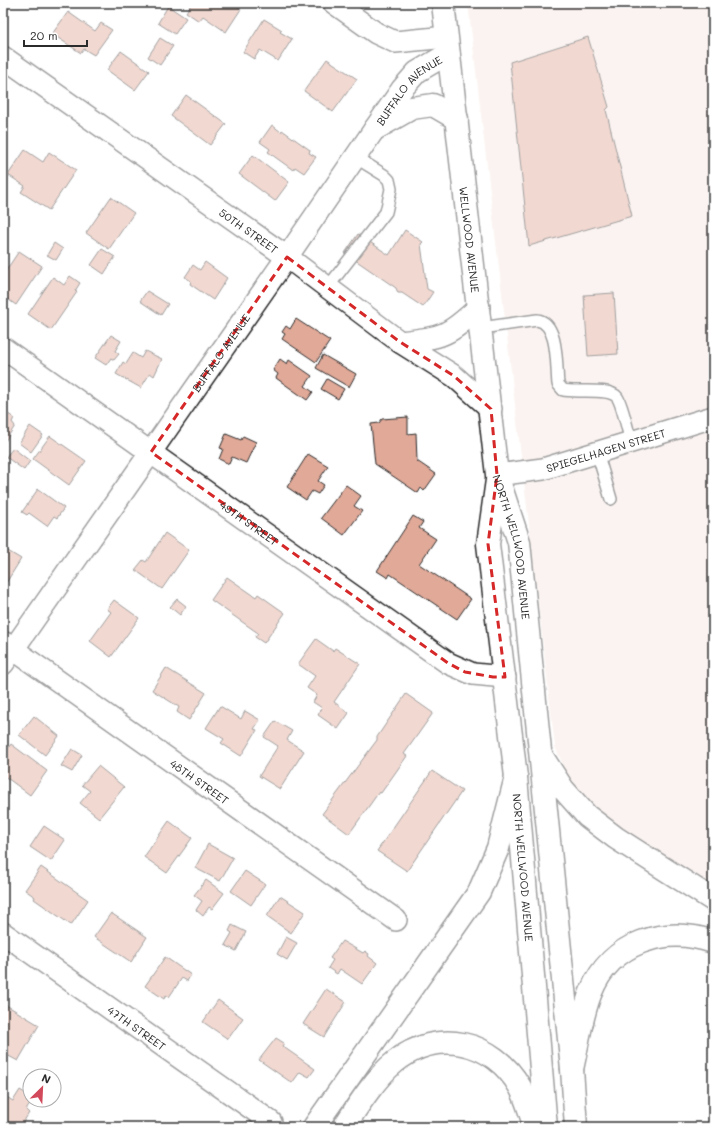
<svg xmlns="http://www.w3.org/2000/svg" width="716" height="1130" font-family="Mali,sans-serif">
  <rect width="100%" height="100%" fill="#fff"/>
  <filter id="ink" filterUnits="userSpaceOnUse"><feTurbulence type="fractalNoise" baseFrequency=".025" numOctaves="2"/><feDisplacementMap in="SourceGraphic" scale="8" xChannelSelector="R" yChannelSelector="G"/><feConvolveMatrix kernelMatrix="1 2 1 2 8 2 1 2 1" color-interpolation-filters="sRGB"/></filter>
  <g filter="url(#ink)">
    <!-- built -->
    <path fill="#f6e5e0" d="M468 3H713V895L612 826 572 785 555 747Z"/>
    <!-- building -->
    <path fill="#e1a998" stroke="#2b2b2b" d="M192 3H233L241 9 226 32 203 16 199 21 186 12Z
      M168 6 186 18 175 34 158 23Z
      M68 12 95 31 101 23 112 30 94 55 84 49 81 53 52 34Z
      M264 19 282 30 280 32 292 39 278 61 260 50 254 59 243 52Z
      M588 37 609 107 606 110 632 216 529 246 510 62Z
      M160 38 173 46 160 65 148 57Z
      M121 51 149 71 135 90 107 70Z
      M327 59 357 79 333 112 304 91Z
      M186 95 226 124 210 145 171 116Z
      M272 125 281 132 282 130 310 150 309 153 316 157 304 173 295 167 293 170 268 152 270 149 260 142Z
      M25 150 43 162 49 152 76 170 49 210 21 192 25 186 8 175Z
      M253 155 289 182 275 201 239 174Z
      M111 197 134 213 109 249 86 233Z
      M405 230 423 242 421 244 427 289 433 292 423 307 402 293H398L396 288 345 253 358 234 389 255Z
      M54 243 63 249 56 260 47 255Z
      M102 249 115 257 104 274 91 265Z
      M19 251 42 266 16 305 3 296V275Z
      M205 262 227 278 213 300 190 284 191 281 185 277 193 265 200 270Z
      M70 276 80 283 75 291 77 292 51 330 28 314 53 277 64 285Z
      M147 291 168 304 161 315 140 301Z
      M614 293 618 354 588 356 584 295Z
      M296 319 330 341 316 362 282 339 285 334 282 332 286 326 290 329Z
      M111 335 121 341 115 351 119 354 114 360 111 358 106 365 95 358Z
      M145 351 162 359 154 376 150 373 141 388 116 374 123 362 126 364 133 353 141 358Z
      M323 355 356 374 349 387 316 368Z
      M280 359 287 364 289 360 312 376 305 386 313 392 307 400 276 378 278 374 273 370Z
      M327 379 344 389 338 399 321 389Z
      M4 411 14 418 12 422 15 426 3 444Z
      M408 417V434L416 433 417 461 436 474 424 491 421 488 418 493 375 464 371 424 379 423 382 419Z
      M30 426 43 435 31 452 19 443Z
      M226 434 241 440 243 436 256 442 246 463 232 457 229 464 219 459 223 449 220 448Z
      M50 436 86 461 69 485 33 459Z
      M13 448 30 461 24 470 6 457Z
      M308 454 328 466 318 481 324 485 318 494 312 491 306 500 287 487Z
      M346 485 361 496 354 506 362 511 344 535 321 518Z
      M38 489 64 508 57 518 54 516 47 526 29 513 27 515 22 512Z
      M413 516 423 522 419 528 436 539 419 564 471 599 457 619 390 574 388 578 377 571Z
      M165 533 189 550 162 589 135 570 143 560 146 562Z
      M3 548 21 559 6 583 3 581Z
      M227 577 256 597 258 594 285 613 264 643 255 637 258 633 211 600Z
      M177 599 186 606 180 615 170 607Z
      M114 600 139 618 111 657 90 641 111 612 107 609Z
      M316 639 333 651 335 648 360 664 334 702 349 713 338 729 318 715 322 708 313 702 317 695 307 688 315 676 298 664Z
      M166 668 206 693 189 720 177 712 179 707 152 690Z
      M406 694 433 713 404 754 407 756 381 793 379 792 349 834 322 814 377 740V737Z
      M220 706 241 719 245 711 260 720 254 729 257 730 241 756 221 743 224 739 206 728Z
      M34 716 59 736 45 755 19 735Z
      M275 721 292 731 287 740 304 751 280 789 259 776 278 746 264 737Z
      M11 744 47 771 30 795 3 775V755Z
      M72 749 82 755 72 772 61 766Z
      M98 766 124 787 99 818 80 803 90 791 82 785Z
      M432 771 462 791 407 871 377 851Z
      M169 821 192 838 167 873 144 857Z
      M44 826 65 840 51 861 30 847Z
      M208 844 233 858 220 881 195 868Z
      M41 867 88 900 71 925 34 899 35 897 25 890Z
      M245 871 265 884 251 905 231 891Z
      M206 880 224 893 212 909 209 907 203 916 196 910 202 901 194 895Z
      M280 896 305 912 291 933 267 916Z
      M111 913 147 937 131 962 94 937Z
      M232 925 246 932 236 951 225 945 232 933 229 931Z
      M286 937 297 943 287 960 277 954Z
      M342 941 363 953 365 951 369 954 368 956 377 963 362 984 340 969 337 974 328 968 333 960 330 958Z
      M165 957 191 975 187 981 182 978 169 997 166 995 164 999 145 986Z
      M326 989 346 1002 324 1037 303 1024Z
      M218 1000 243 1018 228 1039 203 1022Z
      M6 1005 39 1025 18 1061 3 1053V1009Z
      M276 1038 284 1043 282 1046 315 1069 309 1077 300 1072 292 1083 259 1060Z
      M20 1090 30 1096V1100H33L26 1110 29 1113 22 1124 24 1126 3 1127V1100L5 1096 13 1101Z"/>
    <g fill="none" stroke-linecap="round" stroke-linejoin="round">
      <defs>
        <path id="service" d="M328 287 386 212 391 189 389 180 384 175 355 157
          M481 328 537 320C559 323 556 366 558 384L563 390C576 393 609 387 617 397 622 403 628 432 631 442
          M597 452 611 499"/>
        <g id="minor">
          <path d="M334 3 376 33 395 42 447 37"/>
          <path id="s1" d="M3 57 287 257 400 342 454 376 491 409"/>
          <path d="M400 342C443 337 447 337 479 307"/>
          <path id="s2" d="M3 348 448 663 473 674 505 677"/>
          <path id="s3" d="M497 475 543 469 713 417"/>
          <path id="s4" d="M3 642 396 920"/>
          <path id="s5" d="M3 664 287 257 402 89 417 72 449 53"/>
          <path id="s6" d="M3 933 271 1122 267 1127"/>
        </g>
        <g id="secondary">
          <path id="s7" d="M443 3 497 475 519 542 572 1069 576 1127"/>
          <path d="M375 129 412 108 433 105 457 119"/>
          <path id="s8" d="M497 480 488 544 516 777 546 1127"/>
        </g>
        <path id="trunk" d="M541 755 563 789 587 816 616 838 713 900
          M572 1069C578 1044 581 1016 591 992 611 942 665 925 713 942
          M314 1127 479 892 498 848 516 777
          M344 1127C357 1107 376 1077 395 1062 437 1028 493 1040 520 1087 527 1099 530 1114 535 1127"/>
      </defs>
      <!-- service casing -->
      <use href="#service" stroke="#2b2b2b" stroke-width="14"/>
      <!-- minor casing -->
      <use href="#minor" stroke="#2b2b2b" stroke-width="24"/>
      <!-- secondary casing -->
      <use href="#secondary" stroke="#2b2b2b" stroke-width="25"/>
      <!-- trunk casing -->
      <use href="#trunk" stroke="#2b2b2b" stroke-width="25"/>
      <!-- service -->
      <use href="#service" stroke="#fff" stroke-width="11"/>
      <!-- minor -->
      <use href="#minor" stroke="#fff" stroke-width="21"/>
      <!-- secondary -->
      <use href="#secondary" stroke="#fff" stroke-width="22"/>
      <!-- trunk -->
      <use href="#trunk" stroke="#fff" stroke-width="22"/>
    </g>
  </g>
  <!-- marked area -->
  <path d="M0 0H716V1130H0ZM287 257 400 342 454 376 491 409 497 475 488 544 505 677H493L465 672 448 663 151 452Z" fill="#fff" fill-opacity=".55" fill-rule="evenodd"/>
  <path fill="none" stroke="#d62828" stroke-width="3" stroke-dasharray="8 5" stroke-linejoin="round" d="M287 257 400 342 454 376 491 409 497 475 488 544 505 677H493L465 672 448 663 151 452Z"/>
  <g text-anchor="middle" dominant-baseline="central" stroke-width="3" stroke-linejoin="round" paint-order="stroke">
    <!-- street labels -->
    <g font-size="11" fill="#2b2b2b" stroke="#fff">
      <text stroke="none"><textPath href="#s5" startOffset="704">BUFFALO AVENUE</textPath></text>
      <text stroke="none"><textPath href="#s1" startOffset="301">50TH STREET</textPath></text>
      <text stroke="none"><textPath href="#s7" startOffset="238">WELLWOOD AVENUE</textPath></text>
      <text stroke="none"><textPath href="#s5" startOffset="380">BUFFALO AVENUE</textPath></text>
      <text stroke="none"><textPath href="#s3" startOffset="112">SPIEGELHAGEN STREET</textPath></text>
      <text stroke="none"><textPath href="#s2" startOffset="302">49TH STREET</textPath></text>
      <text stroke="none"><textPath href="#s7" startOffset="549">NORTH WELLWOOD AVENUE</textPath></text>
      <text stroke="none"><textPath href="#s4" startOffset="241">48TH STREET</textPath></text>
      <text stroke="none"><textPath href="#s8" startOffset="390">NORTH WELLWOOD AVENUE</textPath></text>
      <text stroke="none"><textPath href="#s6" startOffset="164">47TH STREET</textPath></text>
    </g>
  </g>
  <!-- margin -->
  <rect width="716" height="1130" fill="none" stroke="#fff" stroke-width="16"/>
  <rect x="8" y="8" width="700" height="1114" fill="none" stroke="#2b2b2b" stroke-width="1.5" filter="url(#ink)"/>
  <!-- north arrow -->
  <g transform="translate(42 1088) rotate(24)"><circle r="19" fill="#ffffff" stroke="#aaaaaa"/>
  <path d="M0-3L7 15L0 10L-7 15Z" fill="#d1495b"/>
  <text y="-6" font-size="11" font-weight="bold" text-anchor="middle" fill="#2b2b2b">N</text>
  </g>
  <!-- scale -->
  <path d="M24 40v6h63v-6" fill="none" stroke="#2b2b2b" stroke-width="2"/>
  <text x="30" y="40" font-size="12" fill="#2b2b2b" stroke="#ffffff" stroke-width="3" paint-order="stroke">20 m</text>
</svg>
